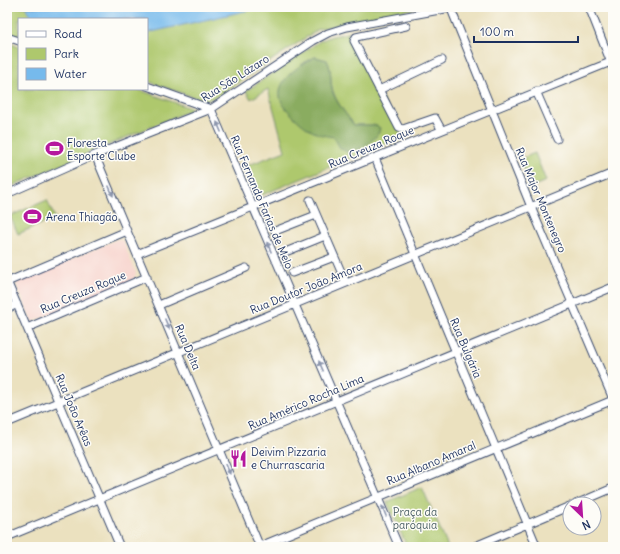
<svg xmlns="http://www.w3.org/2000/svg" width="620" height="554" font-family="Delius,sans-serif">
  <rect width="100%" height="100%" fill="#fdfcf7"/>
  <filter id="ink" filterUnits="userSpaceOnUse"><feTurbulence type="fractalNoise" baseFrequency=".025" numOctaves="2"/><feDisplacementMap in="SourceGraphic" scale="8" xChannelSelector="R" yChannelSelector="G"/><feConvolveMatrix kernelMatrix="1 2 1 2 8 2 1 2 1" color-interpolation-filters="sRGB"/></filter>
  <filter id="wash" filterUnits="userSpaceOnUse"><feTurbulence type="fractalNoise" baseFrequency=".012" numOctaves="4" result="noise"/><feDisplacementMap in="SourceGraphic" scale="16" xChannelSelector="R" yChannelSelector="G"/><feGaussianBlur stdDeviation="0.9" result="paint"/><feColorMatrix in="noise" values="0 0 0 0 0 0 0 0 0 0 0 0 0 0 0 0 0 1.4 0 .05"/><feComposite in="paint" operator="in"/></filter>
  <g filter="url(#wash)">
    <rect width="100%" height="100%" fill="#ebe1bf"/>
    <!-- built -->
    <path fill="#f7d0c9" d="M118 239 123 241 136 273 134 279 32 322 16 283Z"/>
    <!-- green -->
    <path fill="#aec86d" stroke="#647c66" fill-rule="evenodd" d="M7 7H422L319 29 216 97 205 101 147 81V19H19V36L7 31Z
      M349 33 402 137 262 195 257 192 246 166 285 151 268 89 251 99 246 91 320 41 332 36ZM315 57 327 60C333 73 329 82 334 94 338 105 347 115 354 125H376L379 133 362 147 349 153 334 137 288 77 305 62Z
      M7 42 19 47V89H137L193 109 7 188Z
      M535 153 546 181 531 187 520 159Z
      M47 200 55 218 18 234 10 216Z
      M422 487 448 547H407L387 502Z"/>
    <!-- forest -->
    <path fill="#8aac60" stroke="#526e5f" d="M315 57 327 60C333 73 329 81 333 93 338 105 347 115 354 125H376L380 128C378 141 360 148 349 153L340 148 334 137C315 135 308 130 294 117 289 112 281 104 280 97 277 78 302 64 315 57Z"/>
    <!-- water -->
    <path fill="#76baec" stroke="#4874a5" d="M26 7H263L147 33V19H36L32 17Z"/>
  </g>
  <g filter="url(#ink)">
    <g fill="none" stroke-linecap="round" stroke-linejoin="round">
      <defs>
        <path id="street" d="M589 7 613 68
          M451 9 531 207 613 399
          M406 26 356 37 354 41 399 128 403 129 435 118 441 129
          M7 37 19 41
          M147 86 211 109
          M379 90 442 60
          M536 91 557 139
          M211 109 399 547
          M95 155 260 547
          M375 158 537 547
          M7 194 95 155 211 109 313 41 328 33 347 27 456 7
          M310 200 346 283
          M275 231 316 215
          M283 253 325 236
          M137 254 613 61
          M292 273 334 257
          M7 281 120 547
          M7 282 127 231
          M159 305 246 268
          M7 309 17 304
          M27 328 147 277
          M7 423 613 173
          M576 504 613 488
          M7 537 613 287
          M258 547 613 400
          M473 547 570 506"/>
      </defs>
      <!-- street casing -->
      <use href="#street" stroke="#3a4a6d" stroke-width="9"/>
      <!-- street -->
      <use href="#street" stroke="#fff" stroke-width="7"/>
    </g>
    <!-- one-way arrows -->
    <defs><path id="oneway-solid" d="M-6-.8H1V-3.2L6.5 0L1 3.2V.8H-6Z"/></defs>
    <g fill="#8d97ae">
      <use href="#oneway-solid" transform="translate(219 127) rotate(-113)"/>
      <use href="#oneway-solid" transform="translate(111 191) rotate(67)"/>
      <use href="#oneway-solid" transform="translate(269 247) rotate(-113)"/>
      <use href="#oneway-solid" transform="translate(167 324) rotate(67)"/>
      <use href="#oneway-solid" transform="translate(321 366) rotate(-114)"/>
      <use href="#oneway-solid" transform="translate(228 469) rotate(68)"/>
      <use href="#oneway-solid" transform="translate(384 511) rotate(-112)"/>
    </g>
  </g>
  <!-- icons -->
  <defs>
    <symbol id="stadium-bare" viewBox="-9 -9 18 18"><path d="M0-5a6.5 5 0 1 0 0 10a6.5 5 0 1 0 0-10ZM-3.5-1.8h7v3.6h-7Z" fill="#b5179e" stroke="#fdfcf7" stroke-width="2.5" paint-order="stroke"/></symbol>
    <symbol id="restaurant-bare" viewBox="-9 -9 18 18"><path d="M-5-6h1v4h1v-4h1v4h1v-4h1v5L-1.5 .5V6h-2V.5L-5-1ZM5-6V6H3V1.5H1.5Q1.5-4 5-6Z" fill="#b5179e" stroke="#fdfcf7" stroke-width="2.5" paint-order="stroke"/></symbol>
  </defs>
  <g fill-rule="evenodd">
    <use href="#stadium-bare" x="42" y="136" width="25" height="25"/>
    <use href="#stadium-bare" x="20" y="204" width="25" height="25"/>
    <use href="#restaurant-bare" x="226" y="446" width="25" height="25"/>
  </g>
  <g text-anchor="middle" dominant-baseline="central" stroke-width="3" stroke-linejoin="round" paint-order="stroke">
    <!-- street labels -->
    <g font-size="11" fill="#1b2f5e" stroke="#fdfcf7">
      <text transform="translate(235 78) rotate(-32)">Rua São Lázaro</text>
      <text transform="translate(371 147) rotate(-23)">Rua Creuza Roque</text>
      <text transform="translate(541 200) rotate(67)">Rua Major Montenegro</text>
      <text transform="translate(262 202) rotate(67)">Rua Fernando Farias de Melo</text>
      <text transform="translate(306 288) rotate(-22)">Rua Doutor João Amora</text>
      <text transform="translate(83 292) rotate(-23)">Rua Creuza Roque</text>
      <text transform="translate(188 347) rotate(67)">Rua Delta</text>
      <text transform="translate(466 348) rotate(67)">Rua Bulgária</text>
      <text transform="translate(306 402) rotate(-23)">Rua Américo Rocha Lima</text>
      <text transform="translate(74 410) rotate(67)">Rua João Arêas</text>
      <text transform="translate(431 463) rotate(-23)">Rua Albano Amaral</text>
    </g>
    <!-- poi labels -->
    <g font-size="11" fill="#1b2f5e" stroke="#fdfcf7" text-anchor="start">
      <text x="67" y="143">Floresta<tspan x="67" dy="13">Esporte Clube</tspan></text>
      <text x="46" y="217">Arena Thiagão</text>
      <text x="251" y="452">Deivim Pizzaria<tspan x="251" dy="13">e Churrascaria</tspan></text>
    </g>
    <!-- park labels -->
    <g font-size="11" fill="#475d62" stroke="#fdfcf7">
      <text x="415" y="512">Praça da<tspan x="415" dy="13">paróquia</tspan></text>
    </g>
  </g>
  <!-- margin -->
  <rect width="620" height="554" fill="none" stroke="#fdfcf7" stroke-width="24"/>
  <!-- legend -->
  <rect x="18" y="18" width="130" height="72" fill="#fdfcf7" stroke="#a3aaba"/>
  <rect x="26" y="31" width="20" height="6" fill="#ffffff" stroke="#a3aaba"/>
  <text x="54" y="38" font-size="12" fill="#1b2f5e">Road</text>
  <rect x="26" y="48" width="20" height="12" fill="#aec86d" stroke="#a3aaba"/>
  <text x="54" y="58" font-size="12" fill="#1b2f5e">Park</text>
  <rect x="26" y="68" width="20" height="12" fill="#76baec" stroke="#a3aaba"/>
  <text x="54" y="78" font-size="12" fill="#1b2f5e">Water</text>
  <!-- north arrow -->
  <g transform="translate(582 516) rotate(155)"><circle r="19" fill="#fdfcf7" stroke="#a3aaba"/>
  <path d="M0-3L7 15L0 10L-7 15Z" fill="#b5179e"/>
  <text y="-6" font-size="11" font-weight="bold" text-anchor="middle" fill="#1b2f5e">N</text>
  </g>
  <!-- scale -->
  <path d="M474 36v6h104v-6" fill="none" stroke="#1b2f5e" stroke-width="2"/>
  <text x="480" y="36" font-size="12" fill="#1b2f5e" stroke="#fdfcf7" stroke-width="3" paint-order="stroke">100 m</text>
</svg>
